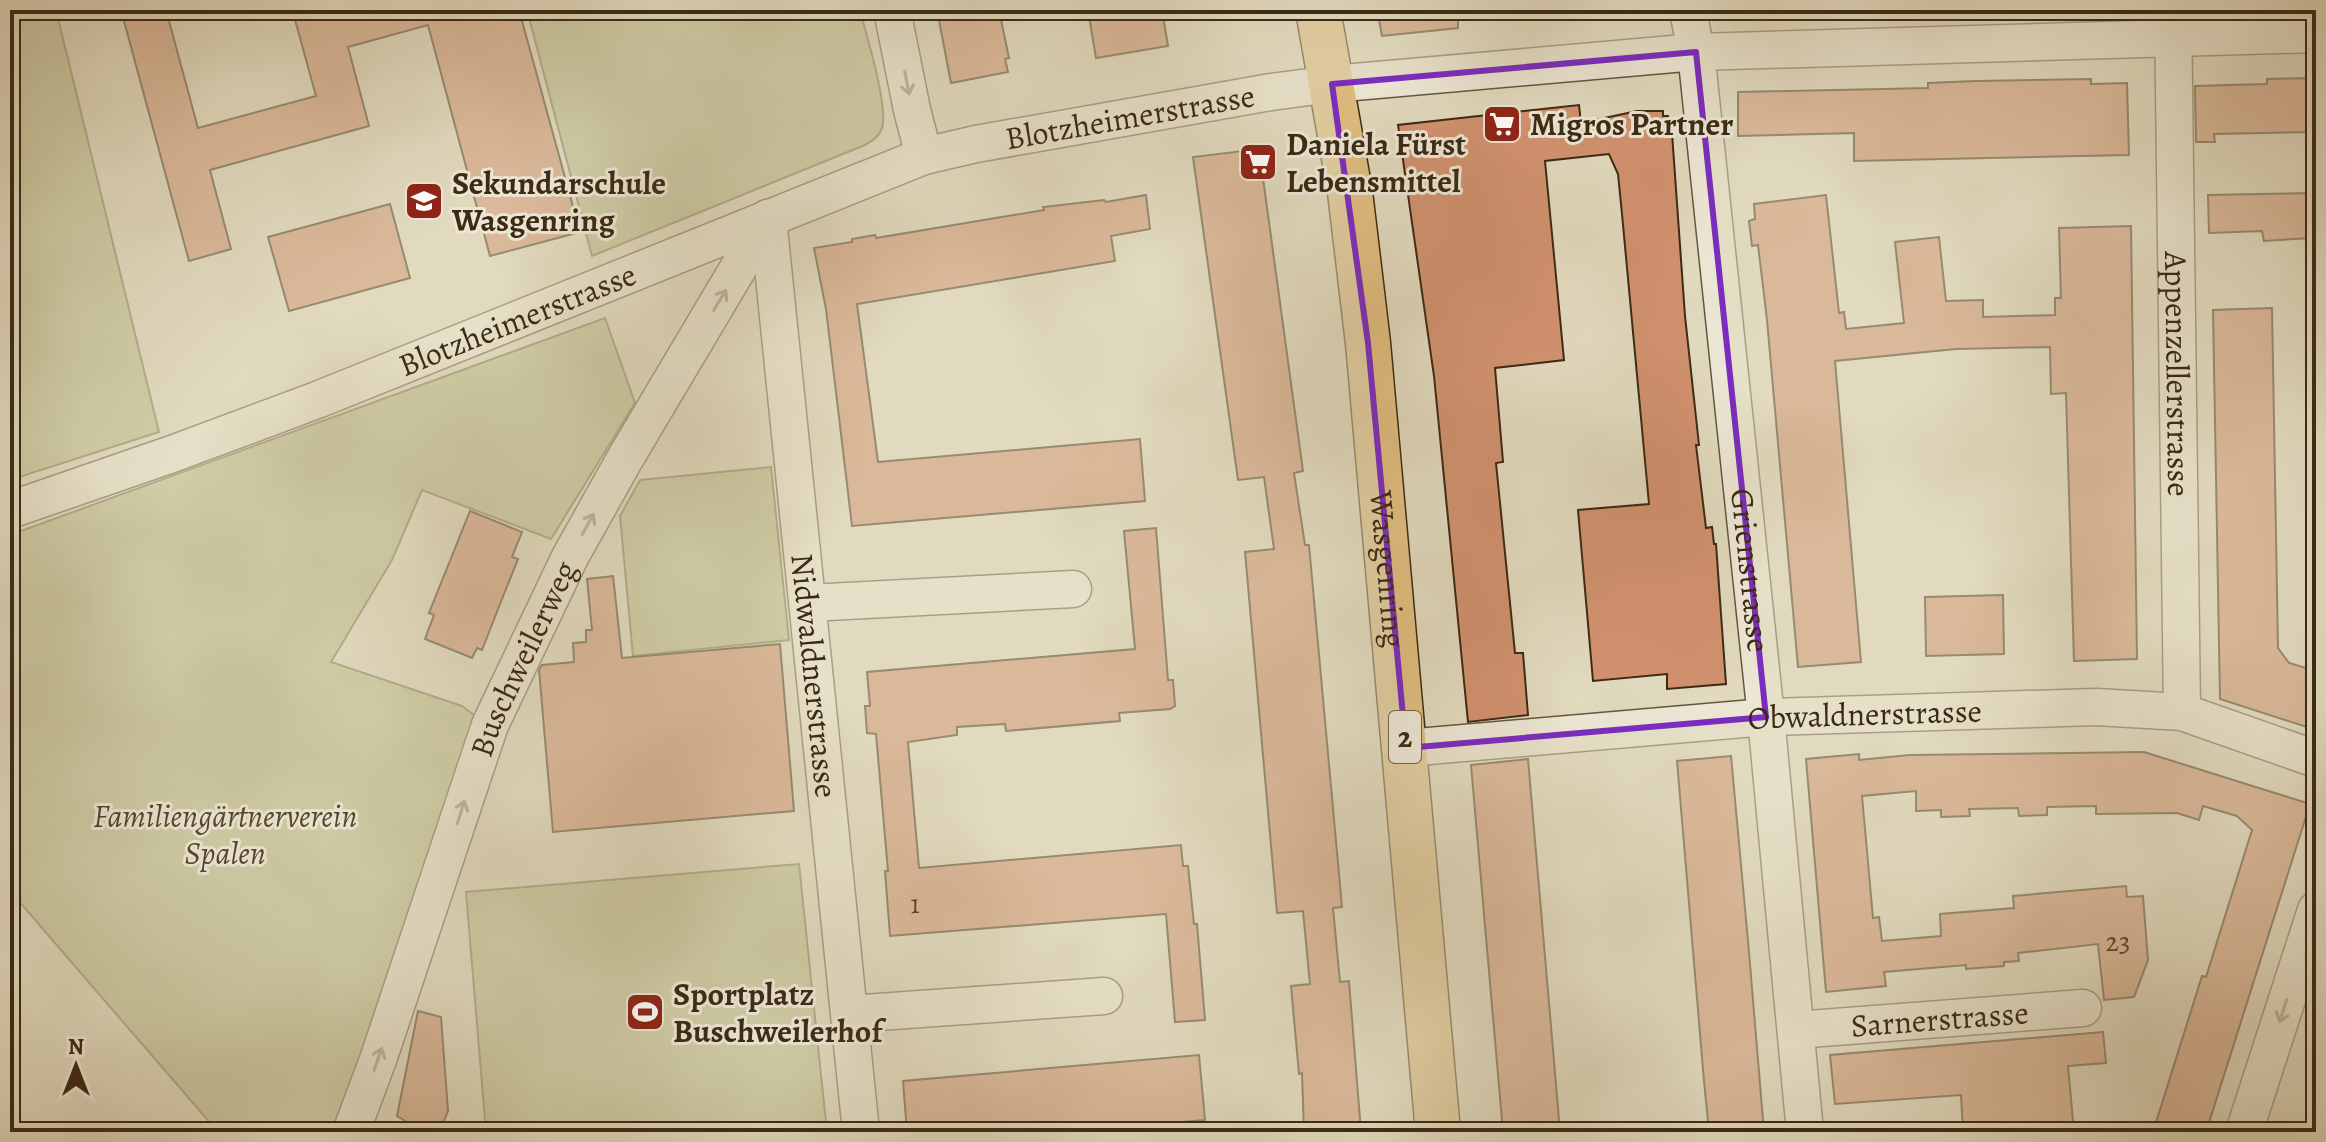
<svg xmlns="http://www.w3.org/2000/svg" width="2326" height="1142" font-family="Alegreya,serif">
  <rect width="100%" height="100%" fill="#e1dabe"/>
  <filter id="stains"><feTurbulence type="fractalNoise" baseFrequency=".0025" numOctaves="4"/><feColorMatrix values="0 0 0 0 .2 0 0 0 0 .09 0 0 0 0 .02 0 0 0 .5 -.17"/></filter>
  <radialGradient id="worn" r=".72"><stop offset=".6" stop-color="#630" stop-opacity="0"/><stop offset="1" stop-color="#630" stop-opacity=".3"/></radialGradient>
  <!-- green -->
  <path fill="#b9bd8c" stroke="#7a7450" stroke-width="2" d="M10 10H56L159 432 10 480Z
    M527 10H860C866 34 889 108 882 128 879 137 872 141 865 145L592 256Z
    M605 318 635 403 551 539 422 490 392 560 331 662 462 706 478 718 334 1132H218L10 891V535Z
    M771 467 789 640 633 656 620 516 640 480Z
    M799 864 827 1132H486L466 892Z"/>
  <!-- building -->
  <path fill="#d1916f" stroke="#3c2a14" stroke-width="2" d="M121 10H166L198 128 316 96 294 16 316 10H519L580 232 490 256 428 25 348 47 369 126 210 170 231 249 189 261Z
    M937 10H999L1009 58 1005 59 1008 72 951 83Z
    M1088 10H1162L1168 46 1096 58Z
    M1377 10H1458V28L1382 36Z
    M2316 78V132L2214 134 2215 142H2196L2195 86 2267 84V79Z
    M2091 79V84L2127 83 2129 155 1854 161V133L1738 136V92L1928 88V83L1975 81Z
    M1579 105 1581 123 1637 111H1663V116H1668L1672 133 1685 316 1699 445H1696L1706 528 1712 527 1714 544H1716L1726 684 1667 689V674L1593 681 1578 510 1649 504 1622 214 1618 174 1609 154 1545 161 1564 360 1495 368 1503 462 1496 463 1515 653H1523L1528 715 1468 722 1434 376 1398 125Z
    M1259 149 1303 471 1294 473 1305 545H1309L1342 907 1333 908 1340 982 1349 981 1361 1132H1304L1302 1073 1299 1074 1291 986 1310 984 1303 911 1277 913 1245 552 1274 549 1264 477 1238 480 1193 157Z
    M2316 193V230H2312L2311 238 2264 241 2262 231 2209 233 2208 195Z
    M1146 195 1150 229 1111 236 1115 261 857 304 878 462 1140 439 1145 501 852 526 826 309 814 248 852 242V239L875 235 876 238 1044 210 1043 207 1104 200 1106 202Z
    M1826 195 1839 313 1844 312 1846 329 1904 323 1895 242 1939 237 1946 301 1983 300V317L2055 315V298H2061L2059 228 2131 226 2137 659 2074 661 2066 393 2051 394 2050 347 1956 349 1835 361 1861 662 1798 667 1767 320 1758 245 1752 246 1749 221 1755 219 1754 204Z
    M390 204 410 278 289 311 268 237Z
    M2272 308 2278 648 2289 663 2316 671V730L2220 699 2213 310Z
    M470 511 522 532 512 557 518 559 500 604 482 650 477 648 472 658 425 639 434 615 429 613Z
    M1156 528 1168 680H1173L1175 706 1170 709 1119 713 1120 721 1006 731 1005 724 957 727V735L908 742 919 868 1181 845 1183 866H1188L1194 924H1197L1205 1020 1175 1022 1166 914 890 936 885 871H888L876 734 867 733 865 706H870L867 672 1135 649 1124 531Z
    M613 576 622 658 780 644 794 811 553 832 539 670 542 665 574 662 573 643 586 642V630H592L587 579Z
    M2003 595 2004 654 1926 656 1925 597Z
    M2144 752 2310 804 2206 1132H2153L2202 976 2206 977 2252 830 2237 816 2203 806 2199 820 2177 813 2096 814V806L2047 807V815L2019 816 2018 808 1969 809 1970 816 1941 817V810L1916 811V791L1862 796 1873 918 1879 917 1882 941 1941 936 1940 914 2014 908 2013 896 2126 886 2127 897 2143 896 2148 960 2134 997 2104 1000 2098 944 2018 953 2019 961 2004 962V966L1966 969V965L1884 972 1886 986 1826 992 1806 759 1859 754V760L1910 755Z
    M1731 756 1749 952 1764 1132H1709L1704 1081 1677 761Z
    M1528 759 1555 1073 1560 1132H1503L1471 765Z
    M418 1011 441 1017 448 1111 444 1121 434 1132H424L397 1116Z
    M2103 1032 2106 1063 2068 1066 2074 1132H1963L1961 1095 1835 1104 1830 1055Z
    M1199 1055 1205 1120 1057 1132H907L903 1081Z"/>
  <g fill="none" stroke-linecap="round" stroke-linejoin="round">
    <defs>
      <g id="minor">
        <path d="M892 10 912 110 924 156"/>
        <path id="s1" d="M1688 10 1696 52 1766 717 1805 1132"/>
        <path id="s2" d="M2173 10 2182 712"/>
        <path id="s3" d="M768 218 861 1132"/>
        <path id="s4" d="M10 510 172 454 317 400 924 156 976 144 1271 92 1332 84 1696 52 2316 34"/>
        <path d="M809 603 1073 589"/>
        <path id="s5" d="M1406 748 1766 717 2096 707 2182 712 2316 759"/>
        <path d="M850 1014 1104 996"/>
        <path id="s6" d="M1796 1030 2083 1008"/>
        <path id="s7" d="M351 1132 379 1057 490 725 570 557 626 457 768 218"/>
        <path d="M2244 1132 2316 910"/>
      </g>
      <g id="primary">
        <path id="s8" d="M1318 10 1350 192 1368 343 1438 1132"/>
      </g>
    </defs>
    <!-- minor casing -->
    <use href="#minor" stroke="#65563e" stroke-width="39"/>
    <!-- primary casing -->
    <use href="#primary" stroke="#3c2a14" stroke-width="47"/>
    <!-- minor -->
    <use href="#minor" stroke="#ece7d5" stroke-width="36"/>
    <!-- primary -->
    <use href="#primary" stroke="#e0bd7f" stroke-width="44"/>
  </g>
  <!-- one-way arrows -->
  <defs><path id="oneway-shaft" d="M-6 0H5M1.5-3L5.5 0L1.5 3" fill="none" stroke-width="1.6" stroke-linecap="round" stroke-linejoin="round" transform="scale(2)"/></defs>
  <g stroke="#948874">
    <use href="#oneway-shaft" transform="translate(907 83) rotate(79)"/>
    <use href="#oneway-shaft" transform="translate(720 300) rotate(-59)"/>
    <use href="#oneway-shaft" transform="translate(588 524) rotate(-61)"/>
    <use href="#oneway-shaft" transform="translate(461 812) rotate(-72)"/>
    <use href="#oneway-shaft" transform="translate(2283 1011) rotate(108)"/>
    <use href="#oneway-shaft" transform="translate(378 1059) rotate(-71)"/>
  </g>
  <!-- marked area -->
  <path d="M0 0H2326V1142H0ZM1696 52 1766 717 1406 748 1368 343 1332 84Z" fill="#e1dabe" fill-opacity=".55" fill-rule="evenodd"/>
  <path fill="none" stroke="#7b2cbf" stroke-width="6" stroke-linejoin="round" d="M1696 52 1766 717 1406 748 1368 343 1332 84Z"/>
  <!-- icons -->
  <defs>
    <symbol id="supermarket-square" viewBox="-11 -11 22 22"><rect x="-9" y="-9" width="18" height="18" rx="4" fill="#8f2418" stroke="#ece7d5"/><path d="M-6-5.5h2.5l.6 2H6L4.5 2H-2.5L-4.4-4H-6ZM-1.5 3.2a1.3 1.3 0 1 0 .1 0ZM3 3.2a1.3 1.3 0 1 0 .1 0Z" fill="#fff"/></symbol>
    <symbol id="school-square" viewBox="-11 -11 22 22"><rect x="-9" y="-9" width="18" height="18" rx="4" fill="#8f2418" stroke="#ece7d5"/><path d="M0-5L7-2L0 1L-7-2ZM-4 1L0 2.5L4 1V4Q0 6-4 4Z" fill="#fff"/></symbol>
    <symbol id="stadium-square" viewBox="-11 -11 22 22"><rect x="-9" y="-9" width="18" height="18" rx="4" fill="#8f2418" stroke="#ece7d5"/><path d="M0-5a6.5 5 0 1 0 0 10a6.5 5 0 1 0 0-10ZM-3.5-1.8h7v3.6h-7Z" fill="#fff"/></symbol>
  </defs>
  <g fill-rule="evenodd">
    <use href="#supermarket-square" x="1480" y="102" width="44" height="44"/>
    <use href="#supermarket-square" x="1236" y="140" width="44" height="44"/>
    <use href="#school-square" x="402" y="179" width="44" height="44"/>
    <use href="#stadium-square" x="623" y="990" width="44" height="44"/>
  </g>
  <g text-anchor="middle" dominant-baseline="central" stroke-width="6" stroke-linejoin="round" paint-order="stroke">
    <!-- number labels -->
    <g font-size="28" fill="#61442b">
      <text x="915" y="904">1</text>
      <text x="2118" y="942">23</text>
    </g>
    <!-- shield labels -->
    <rect fill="#ece7d5" stroke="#71634e" stroke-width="2" x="1389" y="711" width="32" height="52" rx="6"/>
    <g font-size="30" font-weight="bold" fill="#3c2a14">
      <text x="1405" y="737">2</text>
    </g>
    <!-- street labels -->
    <g font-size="32" fill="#3c2a14" stroke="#ece7d5">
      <text stroke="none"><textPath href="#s4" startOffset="1190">Blotzheimerstrasse</textPath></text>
      <text stroke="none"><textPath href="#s4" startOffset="542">Blotzheimerstrasse</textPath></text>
      <text stroke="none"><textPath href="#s2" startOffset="364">Appenzellerstrasse</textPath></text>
      <text stroke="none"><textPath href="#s8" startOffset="564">Wasgenring</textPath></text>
      <text stroke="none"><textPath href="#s1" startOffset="564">Grienstrasse</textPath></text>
      <text stroke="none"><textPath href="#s7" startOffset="504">Buschweilerweg</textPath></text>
      <text stroke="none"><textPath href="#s3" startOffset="460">Nidwaldnerstrasse</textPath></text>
      <text stroke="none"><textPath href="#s5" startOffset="460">Obwaldnerstrasse</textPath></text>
      <text stroke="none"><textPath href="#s6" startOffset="144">Sarnerstrasse</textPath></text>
    </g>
    <!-- poi labels -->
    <g font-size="32" font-weight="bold" fill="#3c2a14" stroke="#ece7d5" text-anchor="start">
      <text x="1530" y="124">Migros Partner</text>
      <text x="1286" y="144">Daniela Fürst<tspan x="1286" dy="37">Lebensmittel</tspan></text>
      <text x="452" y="183">Sekundarschule<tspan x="452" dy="37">Wasgenring</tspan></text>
      <text x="673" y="994">Sportplatz<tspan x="673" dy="37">Buschweilerhof</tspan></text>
    </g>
    <!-- park labels -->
    <g font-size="32" font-style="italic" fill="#55472c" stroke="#ece7d5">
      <text x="225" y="816">Familiengärtnerverein<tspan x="225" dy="37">Spalen</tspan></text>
    </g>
  </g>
  <!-- margin -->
  <rect width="2326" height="1142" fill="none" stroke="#e1dabe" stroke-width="40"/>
  <rect x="12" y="12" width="2302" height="1118" fill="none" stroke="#3c2a14" stroke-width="4"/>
  <rect x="20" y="20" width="2286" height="1102" fill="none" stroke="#3c2a14" stroke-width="2"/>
  <!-- north arrow -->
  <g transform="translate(76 1066)" stroke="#ece7d5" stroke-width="6" paint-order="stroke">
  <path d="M0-6L14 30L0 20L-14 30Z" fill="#3c2a14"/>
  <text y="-12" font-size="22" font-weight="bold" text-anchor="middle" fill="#3c2a14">N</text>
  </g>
  <rect width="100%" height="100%" filter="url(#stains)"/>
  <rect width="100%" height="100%" fill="url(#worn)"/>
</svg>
